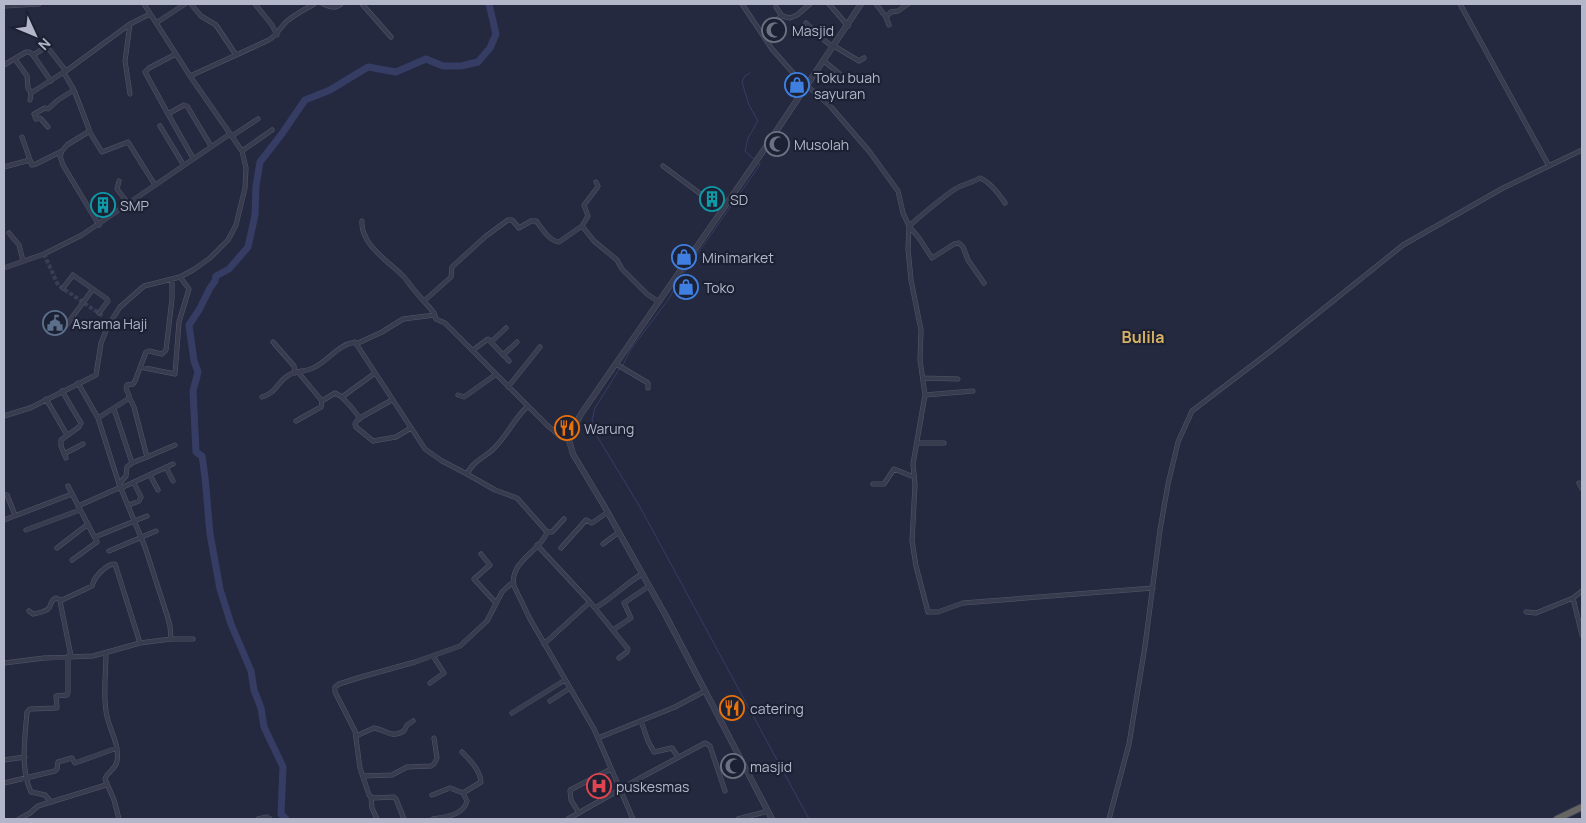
<svg xmlns="http://www.w3.org/2000/svg" width="1586" height="823" font-family="Manrope,sans-serif">
  <rect width="100%" height="100%" fill="#24293f"/>
  <g fill="none" stroke-linecap="round" stroke-linejoin="round">
    <!-- stream -->
    <path stroke="#363d64" stroke-width="1" d="M750 73 745 76 742 82 749 105 758 121 748 138 745 151 755 160
      M623 365 631 349 668 300 684 273 757 169 760 164 759 163
      M620 368 595 408 592 420 597 436 640 507 809 819"/>
    <!-- river -->
    <path stroke="#363d64" stroke-width="7" d="M286 819 281 814 283 767 264 727 261 708 254 690 251 671 231 624 220 589 210 534 205 477 202 456 196 452 193 391 198 372 194 361 189 325 199 310 210 288 215 281 216 276 229 269 248 247 255 215 256 186 260 162 281 135 305 100 330 90 368 67 396 72 426 59 443 66H461L478 62 490 48 496 34 489 4"/>
    <!-- minor-tunnel -->
    <path stroke="#3a3e54" stroke-width="4" stroke-dasharray="4 2" stroke-linecap="butt" d="M44 254 58 285 103 316"/>
    <defs>
      <path id="minor" d="M144 4 190 76 269 40C277 35 280 28 286 22 295 14 304 10 314 4
        M191 4 201 16 216 25 236 55
        M255 4 272 25 277 35
        M323 4C330 7 335 9 341 4
        M362 4 391 37
        M742 4 772 49 794 74 831 107 869 151 898 191 903 213 909 226 908 249 911 280 921 330 920 360 925 395 913 464 915 485 912 541 916 566 928 612H938L963 603 1153 588
        M829 4 848 26
        M876 4 886 17 889 25
        M1460 4 1549 166
        M4 6 39 4
        M776 7 782 16 790 18 797 15 810 4
        M886 17 891 12 898 11 908 4
        M773 22 782 16
        M156 23 185 4
        M806 23 824 40 833 47
        M130 24 125 61 130 94
        M834 46 859 61 864 58
        M33 55 51 81
        M15 59 27 76 28 88 31 93
        M824 61 842 76
        M4 65 26 52H29L33 55 43 49 48 48 66 71 130 24 150 14
        M30 100 31 93 64 72
        M168 114 145 72 149 68 176 54
        M160 126 183 164
        M48 127 40 118 36 119 34 114 45 108 48 109 58 100 74 90
        M89 131 102 152 128 142 155 185
        M232 136 258 119
        M22 137 30 160
        M62 151 60 156 63 165 99 225
        M242 151 272 130
        M193 158 168 114 184 105 187 106 211 146
        M663 166 722 210
        M4 167 30 160 32 165 36 164 62 151 67 145 88 132 89 129 74 90 64 73
        M119 181 117 189 128 203
        M596 182 598 186 597 188 584 205 588 216 582 226 594 241 617 260 622 269 647 294 659 302
        M362 221C360 244 389 262 403 276 408 281 411 287 416 292 421 299 428 305 434 313L436 319 445 323 547 425 560 436 569 440
        M9 233 19 245 23 261
        M4 268 44 254 82 235 230 134
        M984 283 968 260 963 247 959 243 954 244 932 258 919 238 909 226C924 213 939 200 955 189 963 184 972 183 980 178 990 182 999 194 1005 203
        M63 288 73 275 107 299 108 301 99 313
        M424 301 451 277 452 267 486 236 508 220H512L519 228 531 221H536C542 228 549 241 559 242L582 226
        M65 327 93 289
        M273 342 294 366 295 373
        M491 342 506 328
        M356 344 382 332 403 319 435 315
        M473 350 488 339 509 361
        M503 355 517 342
        M616 364 648 383V388
        M140 367 175 374 179 322 189 289 180 277
        M298 372 322 401 335 393 342 397 375 373
        M923 378 958 379
        M78 383 98 418
        M508 387 540 347
        M62 391 81 423 79 427 61 440V446L66 458
        M458 395 464 397 495 375
        M925 395 973 391
        M129 397 134 407 147 457 175 445
        M262 397C275 394 278 381 289 375 297 370 307 372 315 367 329 360 338 345 355 342L425 449 442 461 467 474 495 490 517 498 547 532
        M342 397C349 405 354 409 360 419
        M46 399 67 435
        M392 400 358 419 355 424 356 427 373 441 396 437 411 428
        M114 409 132 463 147 457
        M4 416 30 408 96 375 101 343 108 326 120 307 144 286 180 277 193 270 210 258 228 240 236 225 245 188 246 168 242 151 190 76
        M296 421 321 407 322 401
        M918 443H944
        M64 454 83 444
        M166 467 173 481
        M467 474C471 464 482 458 490 452 506 439 513 419 528 406
        M150 475 158 490
        M1579 483 1582 489
        M119 484 126 476 127 467 132 463
        M873 484H884L894 469 914 477
        M68 486 97 542 72 560
        M121 488 173 464
        M4 494 7 495 15 515
        M129 505 139 501 141 497 134 483
        M78 506 121 487
        M564 519 552 532H547C540 552 509 561 514 586L530 619 594 729 633 819
        M4 520 72 494
        M26 530 80 510
        M95 537 147 516
        M603 544 619 532
        M537 545 590 602
        M57 548 88 524
        M561 548 586 520 592 523 608 512
        M109 551 156 531
        M481 554 490 565 474 579 496 603
        M1582 591 1573 598 1582 635
        M595 608C613 598 625 584 642 574
        M29 611 33 614C38 613 46 612 49 608 52 603 50 601 56 598L61 600
        M1526 612 1536 613 1573 598
        M613 630 631 618 624 603 649 586
        M171 639 170 626 167 615 145 547 119 484 98 418 128 399 129 395 126 389 127 385 133 384 135 381 146 352 149 351 162 354 166 350 172 299V279
        M544 644 590 602 628 649 627 652 619 658
        M106 653C106 672 103 692 106 711 108 728 120 743 117 761 116 770 107 771 105 779L114 800 119 819
        M71 656 60 601 92 586C94 577 106 564 115 564L116 567 140 643
        M4 663 44 658 93 656 140 643 171 639H193
        M430 683 444 673 433 656
        M550 701 570 688
        M512 713 565 680
        M641 721 648 741 654 752 672 748 678 757
        M356 736 374 728C387 730 390 739 404 731L407 725 413 721
        M598 738 675 707 705 691
        M4 760 25 757
        M363 776 392 775 407 767 431 766 434 764 437 758 434 738
        M4 783 55 771 57 769 58 762 72 758 75 763 117 748
        M432 795 450 788 463 793
        M371 797 372 808 377 819
        M51 802 45 795 31 792C20 769 25 737 27 712L30 709 57 708 56 696 67 695 68 693V656
        M579 813 571 800 570 790 611 769
        M19 819 30 813 38 806 106 785
        M258 819 267 817 270 819
        M404 819 396 799 394 797 373 798 369 795 360 768 355 731 335 692V687L339 684 361 677 415 662 460 646 487 621 502 592 513 582
        M433 819C445 817 464 815 467 801L463 793 481 782C480 770 470 760 462 752
        M568 819 642 777 705 743 710 746 725 791
        M738 819 768 811
        M1109 819 1129 744 1145 646 1160 530 1168 484 1178 442 1192 411 1272 350 1403 245 1503 188 1582 150"/>
      <path id="tertiary" d="M772 819 666 616 603 504 573 454 569 440 573 429 581 414 759 157 861 4"/>
      <path id="trunk" d="M1557 819 1582 807"/>
    </defs>
    <!-- minor casing -->
    <use href="#minor" stroke="#535769" stroke-width="5"/>
    <!-- tertiary casing -->
    <use href="#tertiary" stroke="#535769" stroke-width="6"/>
    <!-- trunk casing -->
    <use href="#trunk" stroke="#404456" stroke-width="8"/>
    <!-- minor -->
    <use href="#minor" stroke="#383c4e" stroke-width="4"/>
    <!-- tertiary -->
    <use href="#tertiary" stroke="#383c4e" stroke-width="5"/>
    <!-- trunk -->
    <use href="#trunk" stroke="#666562" stroke-width="6"/>
  </g>
  <!-- icons -->
  <defs>
    <symbol id="mosque-ring" viewBox="-11 -11 22 22"><circle r="9.5" fill="#1d2134" stroke="#6b7280" stroke-width="1.5"/><path d="M3.5-4.9A6 6 0 1 0 3.5 4.9A5 5 0 1 1 3.5-4.9Z" fill="#6b7280"/></symbol>
    <symbol id="shop-ring" viewBox="-11 -11 22 22"><circle r="9.5" fill="#1d2134" stroke="#3f7fe0" stroke-width="1.5"/><path d="M-5-2.5h2.3a2.7 3.5 0 0 1 5.4 0H5L5.5 6h-11ZM-1.5-2.5h3a1.5 2.3 0 0 0-3 0Z" fill="#3f7fe0"/></symbol>
    <symbol id="building-ring" viewBox="-11 -11 22 22"><circle r="9.5" fill="#1d2134" stroke="#0f9aa8" stroke-width="1.5"/><path d="M-4-6H4V6H1V3H-1V6H-4ZM-2.5-4.3h1.7v1.8h-1.7ZM.8-4.3h1.7v1.8H.8ZM-2.5-1h1.7V.8h-1.7ZM.8-1h1.7V.8H.8Z" fill="#0f9aa8"/></symbol>
    <symbol id="civic-ring" viewBox="-11 -11 22 22"><circle r="9.5" fill="#1d2134" stroke="#5c6f8a" stroke-width="1.5"/><path d="M-.6-6.5H3V-4.5H.6V-3L4-1V1h2V6H-6V1h2V-1L-.6-3ZM-1.2 2.5V6h2.4V2.5Z" fill="#5c6f8a"/></symbol>
    <symbol id="restaurant-ring" viewBox="-11 -11 22 22"><circle r="9.5" fill="#1d2134" stroke="#e8710a" stroke-width="1.5"/><path d="M-5-6h1v4h1v-4h1v4h1v-4h1v5L-1.5 .5V6h-2V.5L-5-1ZM5-6V6H3V1.5H1.5Q1.5-4 5-6Z" fill="#e8710a"/></symbol>
    <symbol id="hospital-ring" viewBox="-11 -11 22 22"><circle r="9.5" fill="#1d2134" stroke="#e0444e" stroke-width="1.5"/><path d="M-5-5h3v3.5h4V-5h3V5h-3V1.5h-4V5h-3Z" fill="#e0444e"/></symbol>
  </defs>
  <g fill-rule="evenodd">
    <use href="#mosque-ring" x="760" y="16" width="28" height="28"/>
    <use href="#shop-ring" x="783" y="71" width="28" height="28"/>
    <use href="#mosque-ring" x="763" y="130" width="28" height="28"/>
    <use href="#building-ring" x="698" y="185" width="28" height="28"/>
    <use href="#building-ring" x="89" y="191" width="28" height="28"/>
    <use href="#shop-ring" x="670" y="243" width="28" height="28"/>
    <use href="#shop-ring" x="672" y="273" width="28" height="28"/>
    <use href="#civic-ring" x="41" y="309" width="28" height="28"/>
    <use href="#restaurant-ring" x="553" y="414" width="28" height="28"/>
    <use href="#restaurant-ring" x="718" y="694" width="28" height="28"/>
    <use href="#mosque-ring" x="719" y="752" width="28" height="28"/>
    <use href="#hospital-ring" x="585" y="772" width="28" height="28"/>
  </g>
  <g text-anchor="middle" dominant-baseline="central" stroke-width="4.5" stroke-linejoin="round" paint-order="stroke">
    <!-- poi labels -->
    <g font-size="14" fill="#b4b7c9" stroke="#1d2134" text-anchor="start">
      <text x="792" y="30">Masjid</text>
      <text x="814" y="77">Toku buah<tspan x="814" dy="16">sayuran</tspan></text>
      <text x="794" y="144">Musolah</text>
      <text x="730" y="199">SD</text>
      <text x="120" y="205">SMP</text>
      <text x="702" y="257">Minimarket</text>
      <text x="704" y="287">Toko</text>
      <text x="72" y="323">Asrama Haji</text>
      <text x="584" y="428">Warung</text>
      <text x="750" y="708">catering</text>
      <text x="750" y="766">masjid</text>
      <text x="616" y="786">puskesmas</text>
    </g>
    <!-- quarter labels -->
    <g font-size="16" font-weight="bold" fill="#d6b263" stroke="#1d2134">
      <text x="1143" y="337">Bulila</text>
    </g>
  </g>
  <!-- border -->
  <rect width="1586" height="823" fill="none" stroke="#b4b7c9" stroke-width="10"/>
  <!-- north arrow -->
  <g transform="translate(35 35) rotate(134)" stroke="#1d2134" stroke-width="4" paint-order="stroke">
  <path d="M0-4L9 19L0 12L-9 19Z" fill="#b4b7c9"/>
  <text y="-8" font-size="14" font-weight="bold" text-anchor="middle" fill="#b4b7c9">N</text>
  </g>
</svg>
